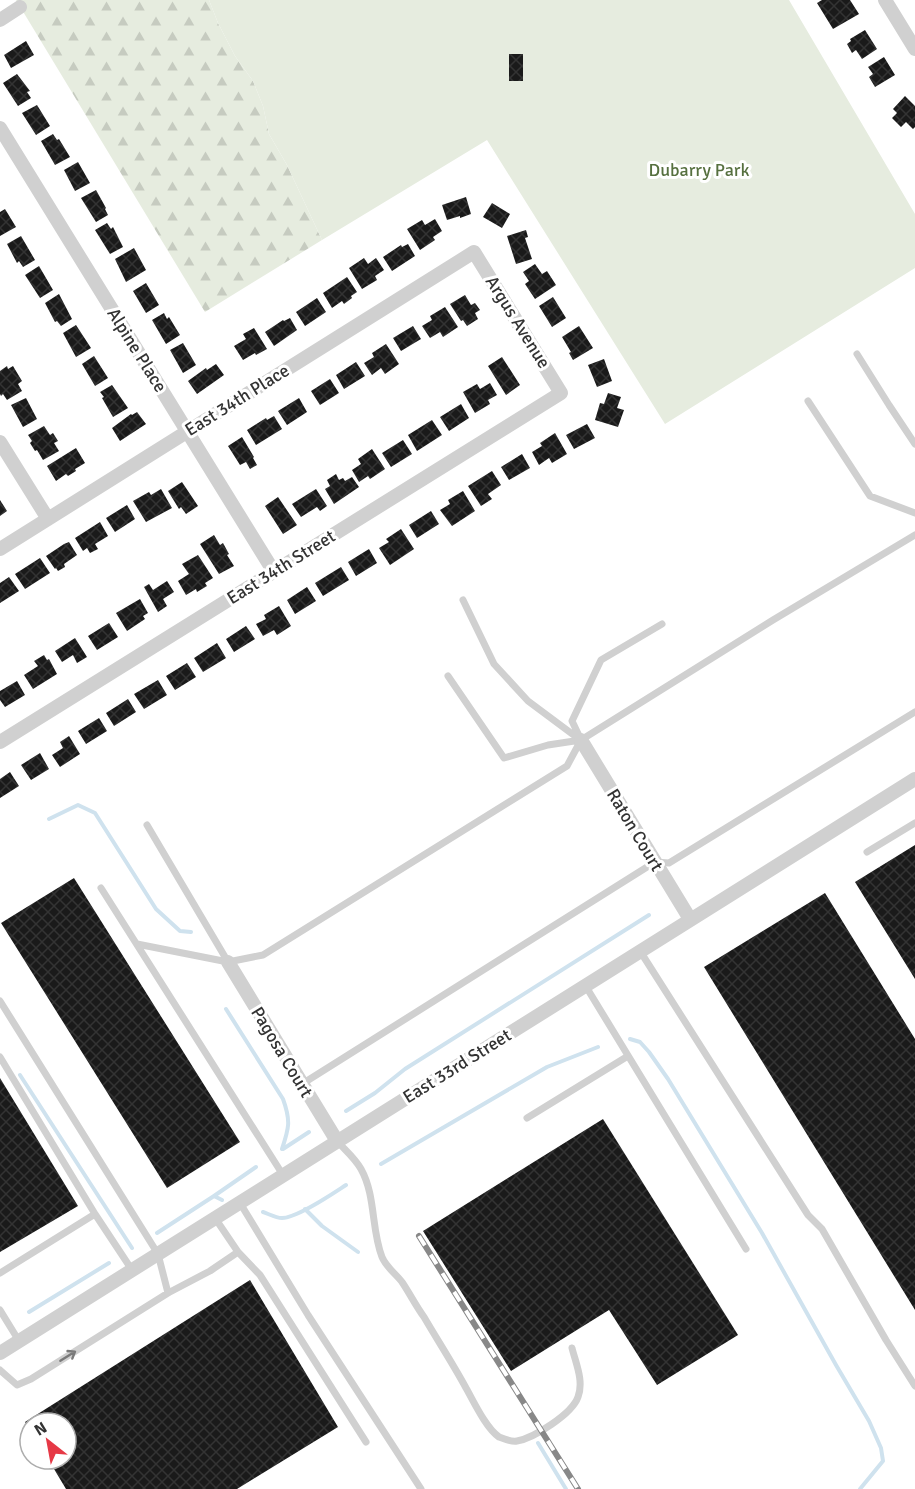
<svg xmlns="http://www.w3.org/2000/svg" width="915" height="1489" font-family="Signika,sans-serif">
  <defs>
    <pattern id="forest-firs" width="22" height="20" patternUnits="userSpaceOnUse" patternTransform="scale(1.5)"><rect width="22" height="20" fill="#e6ecdf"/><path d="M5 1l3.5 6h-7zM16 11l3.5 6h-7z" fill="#c6cbc0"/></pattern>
    <pattern id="building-cross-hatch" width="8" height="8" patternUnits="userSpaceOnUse" patternTransform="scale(1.5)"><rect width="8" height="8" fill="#1a1a1a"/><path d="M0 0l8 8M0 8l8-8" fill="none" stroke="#333"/></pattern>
  </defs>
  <rect width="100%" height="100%" fill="#fff"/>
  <!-- forest -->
  <path fill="url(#forest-firs)" d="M16 0H209L218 23 235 56 253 81 263 106 269 134 287 165 322 240 205 312Z"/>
  <!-- park -->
  <path fill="#e6ecdf" d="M209 0H789L915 214V268L665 424 487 140 322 240 287 165 269 134 263 106 253 81 235 56 218 23Z"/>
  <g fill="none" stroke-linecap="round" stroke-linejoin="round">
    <!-- stream -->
    <path stroke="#cfe2ee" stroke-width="4" d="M49 819 78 805 95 813 156 909 180 931 191 932
      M226 1009 283 1099C291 1121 289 1128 282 1149
      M630 1039 640 1042 649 1052 668 1079 762 1233 836 1365 869 1421 881 1448 883 1461 860 1489
      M20 1075 132 1248
      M346 1111 375 1093 405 1069 649 915
      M283 1149 309 1132
      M381 1164 547 1067 598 1047
      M214 1196 256 1167
      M305 1209 322 1226 358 1252
      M263 1212C269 1214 276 1218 282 1218 297 1218 332 1194 346 1185
      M157 1233 214 1196 222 1200
      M29 1312 109 1263
      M538 1443 566 1489"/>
  </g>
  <!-- building -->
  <path fill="url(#building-cross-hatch)" d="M822 0H850L859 14 833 29 817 3Z
    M865 30 877 49 862 59 856 50 852 53 847 44 851 41 850 39Z
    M26 41 34 55 11 68 4 55Z
    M509 54H523V81H509Z
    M884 57 895 75 875 87 869 77 873 74 868 67Z
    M17 74 30 91 27 92 31 98 18 106 3 83Z
    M905 96 915 106V127L913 129 906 122 901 127 892 118 897 113 893 109Z
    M37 105 50 126 36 135 22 113Z
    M53 134 57 140 59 139 70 157 55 165 41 141Z
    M78 162 90 183 75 191 64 170Z
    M96 190 106 208 105 209 108 215 96 222 81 198Z
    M466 197 471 214 460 218V216L447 220 442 205Z
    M492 203 510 214 502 228 483 217Z
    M5 209 16 227 0 236V212Z
    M435 219 442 231 433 237 435 240 420 250 407 229 422 220 425 225Z
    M107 223 111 229 113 227 123 247 110 254 95 230Z
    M526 230 528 237 525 238 532 259 516 264 507 236Z
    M21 236 35 260 23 267 19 261 17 263 7 244Z
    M408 244 415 256 392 271 383 257 401 245 402 247Z
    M134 248 146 270 126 282 115 259Z
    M364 258 368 264 376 258 384 270 375 276 377 280 362 289 349 268Z
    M535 264 542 274 547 271 556 285 535 299 525 284 529 281 523 272Z
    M39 266 53 290 40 298 25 275Z
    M347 277 357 292 351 296 352 298 344 304 342 301 332 308 323 293Z
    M146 283 159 305 146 313 133 291Z
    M59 294 72 319 61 326 57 321 55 322 45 303Z
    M465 295 471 305 475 303 480 310 475 313 478 319 467 326 463 320 461 321 450 304Z
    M553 297 566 318 552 327 539 306Z
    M317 298 326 312 305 326 296 312Z
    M445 307 458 327 443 337 440 332 430 338 422 326 432 320 430 316Z
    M164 313 167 319 169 317 180 335 166 344 152 320Z
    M290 318 297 330 274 346 265 332 283 320 284 321Z
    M76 325 91 348 76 357 63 333Z
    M413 326 421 339 401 351 393 338Z
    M579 326 593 348 573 360 569 353 571 352 562 337Z
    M254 328 267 349 256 355 255 353 243 360 234 346 246 339 243 334Z
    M183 343 196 365 183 373 170 350Z
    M386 344 399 364 385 374 381 368 372 375 364 363 374 357 372 353Z
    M94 356 108 378 95 386 82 364Z
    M502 357 520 385 506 395 488 366Z
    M604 359 612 381 597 387 588 365Z
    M356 362 365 376 344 389 336 375Z
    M216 364 224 375 197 394 188 381 206 368 207 370Z
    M7 366 8 369 13 366 22 381 18 384 22 391 7 400 3 394 1 396 0 394V371Z
    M330 379 339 393 320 405 311 391Z
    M490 383 497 395 488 400 490 404 475 413 463 392 477 384 480 389Z
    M112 385 128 408 113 417 102 398 104 397 100 392Z
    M608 393 621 397 617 408 624 410 618 427 595 420 600 403 604 404Z
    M26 398 37 419 23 427 11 405Z
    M299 398 307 412 287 425 278 411Z
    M461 404 469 418 449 431 440 417Z
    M137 412 146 424 120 441 112 428 131 414 132 415Z
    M274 416 282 429 256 445 247 430 266 418 267 420Z
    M432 420 442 435 417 451 408 435Z
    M587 424 595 438 574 449 566 435Z
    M44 426 50 435 53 433 58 441 54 443 59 451 43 460 37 450 35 451 30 443 32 441 28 435Z
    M555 433 567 454 552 463 549 458 539 465 532 452 542 446 540 443Z
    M242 437 254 457 253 458 257 465 250 469 246 462 240 465 228 446Z
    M403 440 412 454 391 467 382 453Z
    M76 448 85 463 75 469 76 471 68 476 66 474 56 481 47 466Z
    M372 449 385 469 370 479 368 476 359 482 352 470 361 464 358 459Z
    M522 454 530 468 509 480 501 467Z
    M492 471 501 485 488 494 492 499 481 506 468 486Z
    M336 474 339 480 343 478 345 481 352 477 359 487 334 504 325 489 330 486 327 480Z
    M182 482 198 506 186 514 181 507 179 509 168 491Z
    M161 489 172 508 146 522 133 501 149 492 151 495Z
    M316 489 327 506 320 511 317 507 301 517 292 504Z
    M463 491 475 511 452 526 440 510 450 504 448 500Z
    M278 497 297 525 283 534 265 506Z
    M0 500 7 511 0 516Z
    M127 505 135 519 115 532 106 518Z
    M431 511 439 524 417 538 409 525Z
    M100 522 108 536 95 544 98 549 90 553 87 548 83 551 75 538Z
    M401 529 414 549 390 565 379 548 389 542 386 539Z
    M214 535 220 545 223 543 229 554 227 555 234 566 219 574 200 544Z
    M69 542 77 555 64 564 65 567 58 571 56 568 55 569 46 556 64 544Z
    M369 549 377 563 356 576 348 562Z
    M198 555 213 578 205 583 207 586 197 592 196 589 186 595 178 581 189 574 182 564Z
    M40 558 50 573 25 589 15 574Z
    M341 567 349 580 323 596 315 583Z
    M9 577 19 591 0 603V583Z
    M167 581 174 592 163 599 167 606 158 612 144 587 149 584 153 590Z
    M307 587 316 601 295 614 287 600Z
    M140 599 148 613 143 616 145 619 127 631 116 613Z
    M279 606 291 626 277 635 274 630 263 636 256 624 266 619 264 615Z
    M109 623 118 637 97 650 88 636Z
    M246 626 255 639 234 652 226 639Z
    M75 638 87 657 77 663 73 655 62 662 55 651Z
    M217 643 226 658 203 672 194 658Z
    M44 655 47 660 49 659 57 674 33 689 24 675 38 666 34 661Z
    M187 663 196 677 175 690 166 676Z
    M158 680 167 695 144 709 134 694Z
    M17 681 25 695 5 707 0 700V691Z
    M128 699 136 712 114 726 106 713Z
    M99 718 107 731 86 744 78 731Z
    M69 736 80 754 60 767 52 755 63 748 60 742Z
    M40 753 49 769 31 780 21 765Z
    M10 772 19 786 0 798V779Z
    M915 845V979L855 882Z
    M74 878 240 1142 167 1188 1 923Z
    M825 893 915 1039V1310L704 967Z
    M0 1078 78 1206 0 1252Z
    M603 1119 738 1335 657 1385 609 1310 511 1371 423 1231Z
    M250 1280 338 1427 237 1489H66L48 1459H66V1423H30V1429L25 1422Z"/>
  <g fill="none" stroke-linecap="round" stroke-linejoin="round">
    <!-- lane -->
    <path stroke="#d0d0d0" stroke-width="7" d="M857 354 889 405 915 444
      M808 401 870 496 915 513
      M463 600 494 664 528 701 579 739
      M662 624 601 660 572 721 581 740 773 620 915 535
      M448 676 504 758 548 745 581 740
      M147 825 228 962
      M867 852 915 823
      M101 888 283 1175
      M137 944 228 962 263 955 567 766 581 740
      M640 951 808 1215 822 1229 886 1340 915 1386
      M585 985 746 1249
      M0 1001 158 1254 168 1293
      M0 1057 95 1214 132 1270
      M302 1084 655 862 669 863 915 712
      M527 1118 628 1056
      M337 1141C345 1150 355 1158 361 1169 376 1196 371 1229 382 1257 386 1267 396 1274 402 1282 410 1294 416 1306 424 1317 438 1341 453 1364 466 1388 474 1402 486 1428 499 1437 504 1439 511 1442 517 1441 534 1438 572 1414 578 1397 584 1381 576 1364 572 1348
      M240 1203 308 1315 421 1489
      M238 1252 260 1275 366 1442
      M0 1273 95 1214
      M0 1310 19 1341
      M0 1370 17 1385 31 1379 168 1293 210 1271 238 1252 215 1218"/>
    <!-- street -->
    <path stroke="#d0d0d0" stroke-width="14" d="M885 0 915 49
      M0 20 20 7
      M0 128 274 572
      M0 442 48 519
      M0 549 474 252 561 393 0 742
      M581 740 690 919
      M228 962 337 1141
      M0 1353 915 779"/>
    <defs>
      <path id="rail" d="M419 1236 578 1489"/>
    </defs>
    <!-- rail casing -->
    <use href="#rail" stroke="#888" stroke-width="6"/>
    <!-- rail -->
    <use href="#rail" stroke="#fff" stroke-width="4" stroke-dasharray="11" stroke-linecap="butt"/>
  </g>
  <!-- one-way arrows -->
  <defs><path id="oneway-shaft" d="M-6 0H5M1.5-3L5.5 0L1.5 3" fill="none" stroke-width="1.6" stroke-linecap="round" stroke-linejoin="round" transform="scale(1.5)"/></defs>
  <use stroke="#7a7a7a" href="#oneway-shaft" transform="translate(68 1356) rotate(-32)"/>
  <g text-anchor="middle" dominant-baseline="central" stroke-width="6" stroke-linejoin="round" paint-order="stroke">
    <!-- park labels -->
    <g font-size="18" fill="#56703f" stroke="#fff">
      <text x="699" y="170">Dubarry Park</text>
    </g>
    <!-- street labels -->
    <g font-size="18" fill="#333" stroke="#fff">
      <text transform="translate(518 322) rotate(58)">Argus Avenue</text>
      <text transform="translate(137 350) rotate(58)">Alpine Place</text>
      <text transform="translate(237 400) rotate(-32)">East 34th Place</text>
      <text transform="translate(281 567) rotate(-32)">East 34th Street</text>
      <text transform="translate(635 830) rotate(59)">Raton Court</text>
      <text transform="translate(282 1052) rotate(59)">Pagosa Court</text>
      <text transform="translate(457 1066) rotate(-32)">East 33rd Street</text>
    </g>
  </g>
  <!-- north arrow -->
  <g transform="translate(48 1441) rotate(329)"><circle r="28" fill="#ffffff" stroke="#adadad" stroke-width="1.5"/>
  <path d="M0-4.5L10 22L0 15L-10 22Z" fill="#e63946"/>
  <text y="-9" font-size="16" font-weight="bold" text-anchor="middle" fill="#333333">N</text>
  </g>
</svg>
